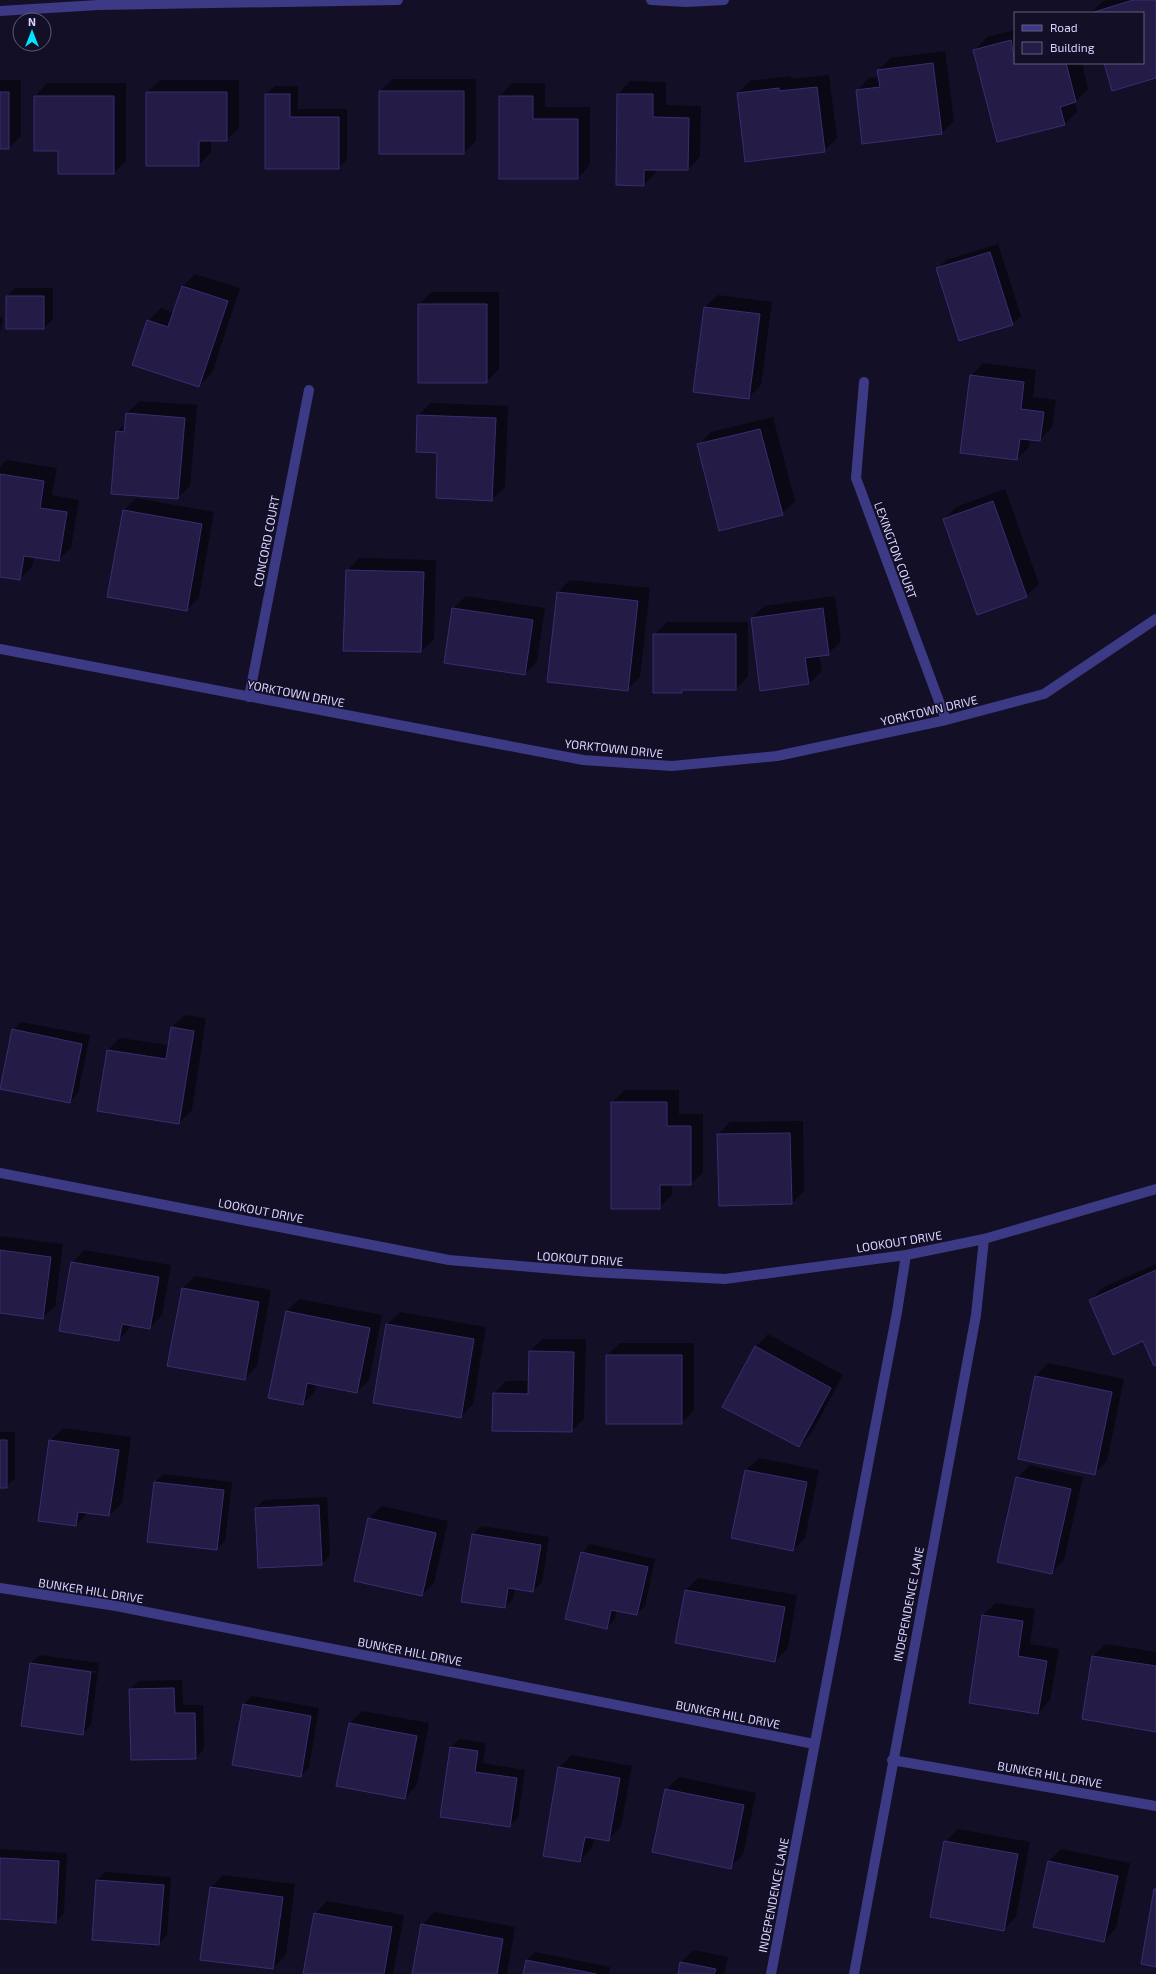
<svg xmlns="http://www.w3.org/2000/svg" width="1156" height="1974" font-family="'Exo 2',sans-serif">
  <rect width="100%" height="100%" fill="#130f26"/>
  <!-- shadow -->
  <path fill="#0007" fill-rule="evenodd" d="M1107 0H1156V77L1105 63H1143V13H1091L1102 2Z
    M1015 30V63H1082L1088 89 1075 102 1077 112 1065 124 975 50 987 37Z
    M945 51 954 121 942 133 857 91 869 78 879 77 878 70 891 58Z
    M829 75 837 138 824 151 738 93 750 81 791 76V79Z
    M393 79H476V141L464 153 380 91Z
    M0 80H21V136L9 148H0Z
    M160 80H239V128L226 140H211V152L199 165 147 92Z
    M630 81 666 82V105L701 106 700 157 688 169H656V172L644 185 617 184 618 94Z
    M47 83H126V161L114 173 59 150 35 96Z
    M512 83H545V107H590V165L578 178 500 96Z
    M275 86H298V109H347V159L339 168H266V94Z
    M998 244 1021 316 1012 324 938 268 946 260Z
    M195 274 240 288 212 373 199 386 148 321 161 308 174 313 183 286Z
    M15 288H53V319L44 328H7V296Z
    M432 292H499V369L486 382 419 304Z
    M718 295 772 302 761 385 748 398 695 391 705 307Z
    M0 317H3L0 333Z
    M983 363 1036 370 1033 397 1056 400 1052 427 1040 440 1030 439 1029 447 1017 459 971 376Z
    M140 401 197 405 190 486 177 498 117 432 126 422 127 413Z
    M431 403 508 406 505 487 492 499 438 452 418 415Z
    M773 417 795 501 782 514 699 445 711 432Z
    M6 460 57 468 52 495 79 500 71 548 58 560 34 557 32 567 20 579 0 576V467Z
    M1005 489 1039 584 1026 596 944 520 956 507Z
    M136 498 214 512 199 597 187 610 123 511Z
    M359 558 436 560 434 639 421 651 344 650 347 571Z
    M570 580 650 588 640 677 627 690 558 592Z
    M466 596 545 608 537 661 525 674 453 609Z
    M835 596 841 641 828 654 819 655 822 671 809 684 761 690 752 618 764 606Z
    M667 622H748V676L736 689H685L682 692 654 635Z
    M185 1015 206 1018 192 1110 179 1123 108 1050 120 1038 169 1045 172 1027Z
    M21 1022 90 1035 78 1093 70 1102 13 1030Z
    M625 1090H679V1114H703V1172L691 1184H672V1195L659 1208 612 1102Z
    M803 1121 804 1191 792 1203 718 1135 730 1122Z
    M0 1236 63 1244 55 1306 42 1318 0 1312Z
    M84 1250 171 1265 162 1315 150 1328 132 1325 119 1340 72 1263Z
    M1156 1264V1364L1143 1340 1090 1301 1102 1288Z
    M195 1276 271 1290 257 1366 245 1379 183 1288Z
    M299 1299 382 1315 369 1380 357 1392 316 1384 315 1391 303 1404 287 1311Z
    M400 1312 486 1327 473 1404 461 1417 387 1324Z
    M768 1334 843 1375 811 1434 799 1446 756 1347Z
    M543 1339H586L584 1419 571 1431 494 1394 506 1381H529L530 1351Z
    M620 1343H694V1410L682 1423 607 1355Z
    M1048 1363 1124 1379 1107 1461 1094 1473 1019 1458 1036 1376Z
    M63 1428 131 1437 122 1503 109 1515 88 1512 76 1525 50 1441Z
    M0 1432H15V1478L6 1487H0Z
    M759 1458 819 1470 805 1538 793 1550 746 1470Z
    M1030 1465 1083 1477 1064 1560 1052 1572 1017 1478Z
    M163 1474 232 1482 225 1541 217 1549 155 1482Z
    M327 1497 330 1555 322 1564 256 1508 264 1500Z
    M382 1506 448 1521 434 1583 422 1595 369 1518Z
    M482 1526 549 1537 542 1582 533 1591 515 1588 513 1599 504 1607 473 1534Z
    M590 1544 655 1559 645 1606 636 1614 617 1610 615 1619 607 1628 582 1553Z
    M698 1578 797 1595 788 1648 775 1661 686 1590Z
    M996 1603 1035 1609 1030 1644 1059 1649 1050 1700 1038 1713 983 1615Z
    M1106 1644 1156 1652V1731L1093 1656Z
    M39 1655 99 1663 91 1725 82 1734 30 1664ZM36 1663 96 1671V1673L36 1665Z
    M182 1680 183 1705H203L204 1749 196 1758 130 1689 139 1681Z
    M252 1696 319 1708 309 1768 300 1776 244 1704Z
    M362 1711 429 1723 417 1785 405 1798 338 1785 350 1723Z
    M459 1739 486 1743 483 1763 525 1770 518 1818 509 1826 441 1817 451 1747Z
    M572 1755 632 1766 621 1827 608 1840 594 1837 592 1848 580 1861 559 1768Z
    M679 1777 756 1793 743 1855 730 1867 666 1790Z
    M958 1829 1030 1842 1016 1917 1004 1929 945 1842Z
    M2 1849 67 1853 64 1913 56 1922 0 1918V1851Z
    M1061 1849 1130 1863 1116 1928 1104 1941 1048 1862Z
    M105 1872 171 1877 167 1935 159 1944 97 1880Z
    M223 1875 295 1884 286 1955 273 1968 211 1887Z
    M327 1901 404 1915 393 1974H304L315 1914Z
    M434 1912 515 1927 507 1974H413L422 1925Z
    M694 1950 728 1957 724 1974H679L681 1962Z
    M535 1952 610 1967 609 1974H524L527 1960Z"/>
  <!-- building -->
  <path fill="#241b47" stroke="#3b2d73" d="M1133 0H1156V78L1112 91 1104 63H1143V13H1091Z
    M1011 40 1015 63H1066L1076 102 1060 107 1065 125 997 142 973 50Z
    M933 63 942 134 862 144 856 90 880 87 877 70Z
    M817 87 825 152 745 162 737 93 779 88V91Z
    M379 91H464V154H379Z
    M0 92H9V149H0Z
    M146 92H227V141H199V166H146Z
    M265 94H290V117H339V169H265Z
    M617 94H653V117L689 118 688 170H644V186L616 185Z
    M34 96H114V174H58V151H34Z
    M499 96H533V119H578V179H499Z
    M990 252 1013 325 959 341 936 268Z
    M182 286 228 301 199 387 132 365 147 320 168 327Z
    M6 296H44V329H6Z
    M418 304H487V383H418Z
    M704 307 760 314 749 399 693 392Z
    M970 375 1024 382 1021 409 1044 412 1040 441 1020 439 1017 460 960 453Z
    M126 413 185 418 178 499 111 494 116 431 124 432Z
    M417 415 496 418 492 501 436 498 437 453 416 452Z
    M760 429 783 515 719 531 697 444Z
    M0 474 44 481 40 508 67 512 59 561 24 556 20 580 0 577Z
    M993 501 1027 597 977 615 943 519Z
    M123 510 202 524 187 611 107 597Z
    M346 570 424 572 421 652 343 651Z
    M557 592 638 601 628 691 547 682Z
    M452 608 533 620 525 675 444 663Z
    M823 608 829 655 805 658 809 684 760 691 751 618Z
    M653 634H736V690H682V693H653Z
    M171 1027 194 1031 179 1124 97 1111 107 1050 166 1059Z
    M12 1029 82 1044 70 1103 0 1089Z
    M611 1102H667V1126H691V1185H660V1209H611Z
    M790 1133 792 1204 719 1206 717 1134Z
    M0 1250 51 1257 43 1319 0 1313Z
    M71 1262 159 1277 150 1329 122 1324 119 1341 59 1331Z
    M1156 1270V1365L1154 1366 1143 1341 1113 1355 1089 1300Z
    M182 1288 259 1302 245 1380 167 1366Z
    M286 1311 370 1328 357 1393 307 1383 303 1405 268 1398Z
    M386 1324 474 1339 461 1418 373 1403Z
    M755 1346 831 1388 799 1447 722 1407Z
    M529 1351 574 1352 572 1432 492 1431 493 1393 528 1394Z
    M606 1355H682V1424H606Z
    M1035 1376 1112 1392 1095 1475 1018 1459Z
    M0 1440H7V1488H0Z
    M49 1440 119 1450 109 1516 78 1512 76 1526 38 1521Z
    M745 1470 807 1482 793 1551 731 1538Z
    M1016 1477 1071 1489 1052 1574 997 1562Z
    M154 1482 224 1490 217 1550 147 1542Z
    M319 1505 322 1565 258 1568 255 1508Z
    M368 1518 436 1533 422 1596 354 1581Z
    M472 1534 541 1545 533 1592 508 1588 505 1608 461 1602Z
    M581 1552 648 1567 637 1615 611 1610 607 1629 565 1619Z
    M685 1590 785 1607 775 1662 675 1643Z
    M982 1615 1023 1621 1018 1656 1047 1661 1038 1714 969 1703Z
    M1092 1656 1156 1666V1732L1082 1719Z
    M30 1663 91 1672 83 1735 21 1726Z
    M174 1688 175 1713H195L196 1759 131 1760 129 1689Z
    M243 1704 311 1716 301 1777 232 1765Z
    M349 1723 417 1736 405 1799 336 1786Z
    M450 1747 478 1751 475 1772 517 1778 510 1827 440 1817Z
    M558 1767 620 1778 609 1841 585 1837 580 1862 543 1856Z
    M665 1789 744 1805 731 1869 652 1852Z
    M944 1841 1018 1854 1004 1931 930 1917Z
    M0 1858 59 1861 56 1923 0 1919Z
    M1048 1861 1118 1876 1104 1942 1033 1927Z
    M96 1880 164 1885 159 1945 92 1940Z
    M210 1887 283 1897 273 1969 200 1960Z
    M1154 1889H1156V1967L1141 1964Z
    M314 1913 392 1927 384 1974H303Z
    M421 1924 503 1939 497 1974H412Z
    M526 1960 596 1974H523Z
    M680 1962 716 1969 714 1974H678Z"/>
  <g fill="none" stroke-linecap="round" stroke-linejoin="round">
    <!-- minor -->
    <path stroke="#3d3a85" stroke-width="10" d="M864 382 856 478 946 720
      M0 649 583 760 672 766 777 756 946 720 1044 694 1156 619
      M249 697 309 390
      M0 1173 449 1260 590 1272 725 1279 906 1255 984 1239 1156 1189
      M0 1588 116 1606 814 1744
      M892 1760 1156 1806
      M771 1974 897 1312 906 1255
      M854 1974 976 1315 984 1239"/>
    <!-- tertiary -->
    <path stroke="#3d3a85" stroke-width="10" d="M651 0 686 2 724 0
      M0 11 98 5 398 0"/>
  </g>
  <g text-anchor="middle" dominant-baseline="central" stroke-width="3" stroke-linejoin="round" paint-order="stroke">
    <!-- street labels -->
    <g font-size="12" fill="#d9d4ff" stroke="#130f26">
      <text transform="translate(266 541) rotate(-79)">CONCORD COURT</text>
      <text transform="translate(896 550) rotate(70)">LEXINGTON COURT</text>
      <text transform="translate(296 693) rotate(11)">YORKTOWN DRIVE</text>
      <text transform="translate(929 710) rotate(-13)">YORKTOWN DRIVE</text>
      <text transform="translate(614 748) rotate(6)">YORKTOWN DRIVE</text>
      <text transform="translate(261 1210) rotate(11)">LOOKOUT DRIVE</text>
      <text transform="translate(899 1241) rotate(-9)">LOOKOUT DRIVE</text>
      <text transform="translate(580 1258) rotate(4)">LOOKOUT DRIVE</text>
      <text transform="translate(91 1590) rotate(9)">BUNKER HILL DRIVE</text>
      <text transform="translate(908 1604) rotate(-79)">INDEPENDENCE LANE</text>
      <text transform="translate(410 1651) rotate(11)">BUNKER HILL DRIVE</text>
      <text transform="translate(728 1714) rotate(11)">BUNKER HILL DRIVE</text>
      <text transform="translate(1050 1774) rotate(10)">BUNKER HILL DRIVE</text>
      <text transform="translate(773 1895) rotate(-79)">INDEPENDENCE LANE</text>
    </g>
  </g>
  <!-- legend -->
  <rect x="1014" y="12" width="130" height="52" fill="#130f26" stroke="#625e7d"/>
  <rect x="1022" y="25" width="20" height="6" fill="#3d3a85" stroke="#625e7d"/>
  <text x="1050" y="32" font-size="12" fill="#d9d4ff">Road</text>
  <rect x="1022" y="42" width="20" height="12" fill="#241b47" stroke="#625e7d"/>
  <text x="1050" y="52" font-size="12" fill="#d9d4ff">Building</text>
  <!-- north arrow -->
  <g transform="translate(32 32)"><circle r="19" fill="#130f26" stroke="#625e7d"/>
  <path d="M0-3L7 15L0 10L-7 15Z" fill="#00e5ff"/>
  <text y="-6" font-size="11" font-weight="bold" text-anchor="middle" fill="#d9d4ff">N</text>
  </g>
</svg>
